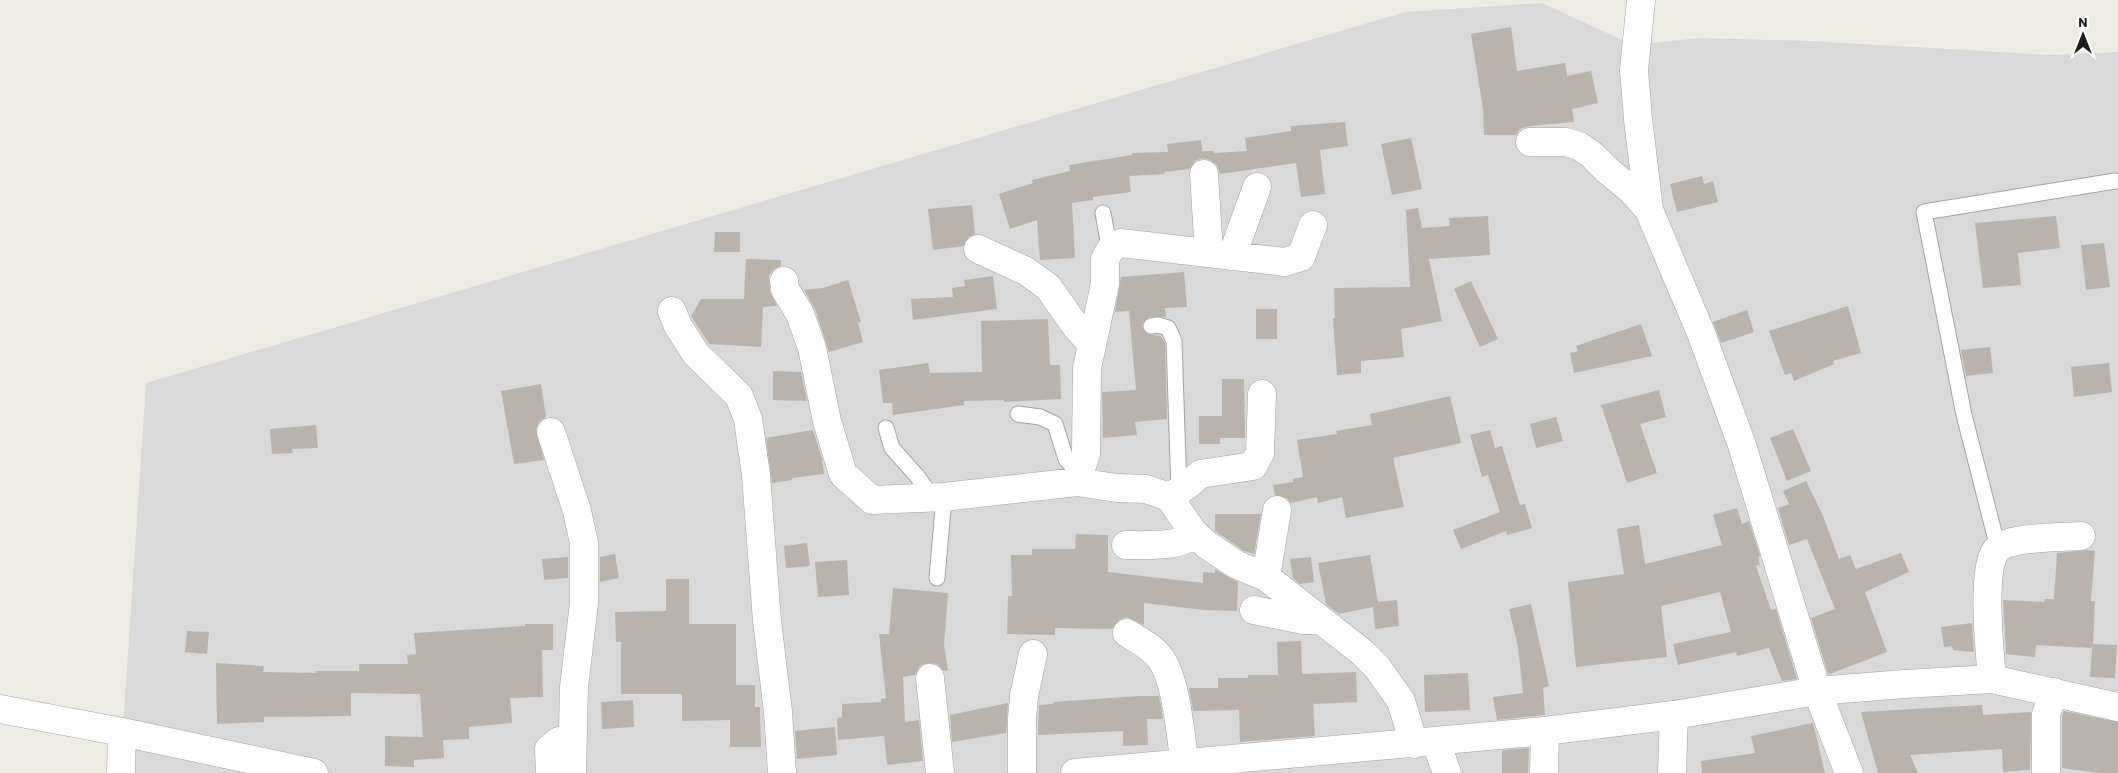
<svg xmlns="http://www.w3.org/2000/svg" width="2118" height="773" font-family="Barlow,sans-serif">
  <rect width="100%" height="100%" fill="#edebe2"/>
  <!-- residential -->
  <path fill="#dad9d9" d="M1542 3 1633 45 1700 38 1811 41 2051 55 2118 52V773H120L146 383 1405 12Z"/>
  <!-- building -->
  <path fill="#b9b3ab" d="M1511 27 1517 71 1565 63 1567 76 1591 71 1598 103 1572 109 1574 122 1530 126 1520 129 1516 135H1484L1483 109 1471 34Z
    M1345 122 1348 146 1320 150 1325 194 1301 197 1296 163 1220 174 1217 165 1210 160 1203 158 1195 161 1190 169 1164 172 1165 174 1129 176 1131 192 1093 197V200L1072 203 1075 258 1040 260 1037 220 1010 229 999 194 1033 183 1032 180 1070 171 1069 165 1132 155V153L1168 152 1167 144 1201 140 1202 151H1214V153L1247 151 1245 138 1291 131V126Z
    M1411 138 1422 189 1392 195 1381 144Z
    M1702 176 1704 184 1713 181 1718 202 1677 212 1670 184Z
    M972 205 975 234 969 237 963 246 933 250 928 209Z
    M1418 208 1422 228 1450 226 1449 218 1488 216 1490 255 1429 259 1442 321 1401 329 1404 357 1361 361V373L1337 375 1333 318H1335L1334 288 1410 287 1406 210Z
    M2056 216 2060 248 2018 253 2021 285 1983 288 1975 223Z
    M715 232H740V252H714Z
    M2104 243 2110 287 2086 290 2081 245Z
    M746 259 781 260V266L774 269 769 275 770 291 777 306 763 307 761 347 709 344 691 316 701 299H744Z
    M1184 272 1187 307 1165 308 1166 317H1149L1143 322 1142 327 1147 334 1161 336 1165 343 1167 419 1135 422 1137 435 1103 438 1102 392 1136 390 1129 311 1115 312 1121 277Z
    M993 276 997 309 913 320 911 299 953 297 952 288 965 286 964 280Z
    M848 280 861 322H858L863 342 829 352 815 309 804 290 823 288Z
    M1471 281 1498 339 1480 347 1454 289Z
    M1848 306 1861 353 1833 361 1834 364 1794 381 1791 373 1785 375 1769 331Z
    M1256 309H1277V339H1256Z
    M1747 310 1754 332 1721 343 1713 322Z
    M1048 319 1050 365H1060L1061 399 1004 402V400L964 401V405L893 415 892 403H883L879 370 928 363 930 373 982 372 981 321Z
    M1641 324 1652 356 1574 373 1570 353 1578 351 1576 346Z
    M1990 347 1993 373 1966 376 1961 350Z
    M2109 363 2112 392 2074 397 2071 367Z
    M773 371 801 372 807 401 773 400Z
    M1222 379H1244L1245 438H1220V444H1199V416H1222Z
    M541 384 546 417 539 422 536 429 544 460 514 464 501 391Z
    M1659 390 1666 417 1640 424 1657 473 1627 483 1601 405Z
    M1450 396 1461 443 1393 458 1404 507 1346 518 1342 497 1318 503 1317 497 1291 503 1286 498 1275 495 1273 485 1293 482V479L1303 477 1297 440 1337 434 1336 431 1372 425 1370 414Z
    M1556 417 1563 441 1536 448 1530 424Z
    M316 425 318 448 292 449 293 453 272 454 270 429Z
    M1793 429 1811 471 1787 481 1770 438Z
    M813 430 822 459 824 474 792 478V480L772 483 766 438Z
    M1490 430 1495 448 1502 446 1520 505 1525 504 1532 528 1507 535 1506 531 1461 549 1453 530 1500 512 1488 475 1482 477 1470 435Z
    M1806 481 1823 516 1839 559 1850 555 1856 569 1901 553 1909 572 1865 592 1887 652 1830 674H1828L1811 618 1835 609 1807 539 1789 545 1778 508 1789 504 1783 491Z
    M1737 508 1742 524 1749 521 1760 556 1758 557 1760 565 1756 566 1771 610 1776 609 1797 679 1782 681 1769 648 1737 656 1736 652 1678 665 1673 644 1731 632 1720 592 1661 606 1667 657 1576 667 1568 582 1624 574 1617 529 1639 525 1645 564 1722 545 1713 515Z
    M1215 514H1261L1254 554 1244 551 1215 531Z
    M1076 534 1108 535V572L1203 583V572L1215 573V569L1238 582 1237 611 1205 610 1144 603V625L1127 617 1119 620 1112 629 1055 628V635L1007 634 1008 596H1012L1011 555H1032V549H1075Z
    M807 543 810 566 786 568 784 546Z
    M2087 550 2095 551 2091 601H2095L2093 644 2117 645 2115 678 2090 677 2092 648 2036 645 2035 657 2006 654 2003 600 2044 602 2045 599H2054L2057 553Z
    M615 554 619 578 600 582V557Z
    M1370 555 1378 602 1397 600 1399 626 1375 629 1373 607 1339 614 1326 604 1318 563Z
    M568 557V578L544 580 542 559Z
    M1311 557 1314 582 1300 584 1293 578 1290 559Z
    M847 560 849 595 818 597 815 562Z
    M666 579H689V624H736V685H755V707H760L761 747H730V720L682 721V694H621V642H616L615 612 666 611Z
    M893 588 948 593 944 645 948 670 943 671 937 664 928 663 920 666 915 675 903 677 905 722 919 720 923 761 887 765 884 736 838 740 837 718 842 717V704L881 702V699L886 698 879 634H889Z
    M1531 604 1549 686 1543 688 1545 715 1497 720 1493 697 1523 693 1518 647 1509 609Z
    M1972 623 1974 652 1953 650 1952 646 1944 647 1941 627Z
    M525 624H553V650H542L543 697 510 698 512 723 469 727V739L443 740 444 758 414 760V767L385 766V736L423 737 420 694 351 693V716L264 717V722L217 724 216 663 264 666 263 672 316 673V671H359V664H408L407 655 416 654 414 633 525 626Z
    M187 631 209 632 207 654 185 652Z
    M1301 641 1302 674 1356 672 1357 702 1313 704 1315 736 1240 742 1239 710 1193 711 1189 688H1218V678H1248V675H1278L1277 642Z
    M1468 673 1470 710 1425 712 1424 675Z
    M1139 696H1159L1162 712 1163 719H1147L1148 745 1123 746V731L1038 735 1039 705 1053 704V702Z
    M633 700 634 727 602 729 601 702Z
    M1008 703 1006 733 952 742 950 715Z
    M1982 705 1983 715 2031 712 2030 770 2003 772 2002 749 1910 755 1918 773H1878L1861 712Z
    M2064 711 2118 722V773H2100L2062 768V717Z
    M1813 723 1825 773H1702L1701 761 1755 753 1751 736Z
    M835 727 837 755 797 759 795 731Z
    M1529 748 1528 773H1502V750Z"/>
  <g fill="none" stroke-linecap="round" stroke-linejoin="round">
    <defs>
      <path id="service" d="M1103 213 1110 252
        M1151 326 1158 325 1168 328 1174 341 1179 491
        M1018 414 1040 417 1055 424 1066 459 1079 474
        M886 428 892 448 917 476 933 498
        M1998 548 1964 415 1924 212 2115 181
        M937 578 944 497"/>
      <path id="minor" d="M1641 0 1634 70 1638 119 1649 210 1701 333 1742 445 1817 691 1849 773
        M1530 142H1566L1579 146 1592 155 1607 170 1631 190 1649 210
        M1204 174 1209 253
        M978 249 1026 271 1048 287 1077 328 1092 344
        M1232 256 1257 187
        M784 281 785 289 800 314 812 348 827 421 843 474 872 500 944 497 1077 482 1117 488 1146 489 1169 497 1193 532 1207 545 1237 565 1266 577 1363 653 1377 667 1401 701 1414 744
        M672 311 678 326 696 354 739 396 748 419 756 475 767 621 778 712 782 773
        M551 432 577 511 584 543V603L574 687 572 773
        M1077 482 1086 453 1087 368 1105 284V259L1112 247 1121 243 1285 262 1301 257 1313 225
        M1169 497 1188 485 1200 474 1253 466 1260 453 1262 394
        M1126 545C1141 545 1187 548 1193 532
        M1266 577 1277 510
        M1254 610 1303 620H1320
        M1127 633C1138 640 1154 648 1161 659 1177 682 1180 735 1185 764
        M930 678 940 773
        M1992 679C1990 654 1980 563 1998 548 2011 537 2062 537 2081 536
        M1436 742 1447 773
        M121 773 122 732
        M550 773 549 749 559 741 572 739
        M1022 773V719L1024 696 1033 654
        M1544 773 1545 731
        M1672 773 1674 715
        M2046 773V714L2054 692"/>
      <path id="tertiary" d="M0 709 122 732 314 773
        M1075 773 1545 731 1674 715 1817 691 1904 684 1992 679 2118 707"/>
    </defs>
    <!-- service casing -->
    <use href="#service" stroke="#a3a3a3" stroke-width="17"/>
    <!-- minor casing -->
    <use href="#minor" stroke="#a3a3a3" stroke-width="29"/>
    <!-- tertiary casing -->
    <use href="#tertiary" stroke="#a3a3a3" stroke-width="29"/>
    <!-- service -->
    <use href="#service" stroke="#fff" stroke-width="15"/>
    <!-- minor -->
    <use href="#minor" stroke="#fff" stroke-width="28"/>
    <!-- tertiary -->
    <use href="#tertiary" stroke="#fff" stroke-width="28"/>
  </g>
  <!-- north arrow -->
  <g transform="translate(2083 35)" stroke="#ffffff" stroke-width="4" paint-order="stroke">
  <path d="M0-4L9 19L0 12L-9 19Z" fill="#1c1c1c"/>
  <text y="-8" font-size="14" font-weight="bold" text-anchor="middle" fill="#1c1c1c">N</text>
  </g>
</svg>
